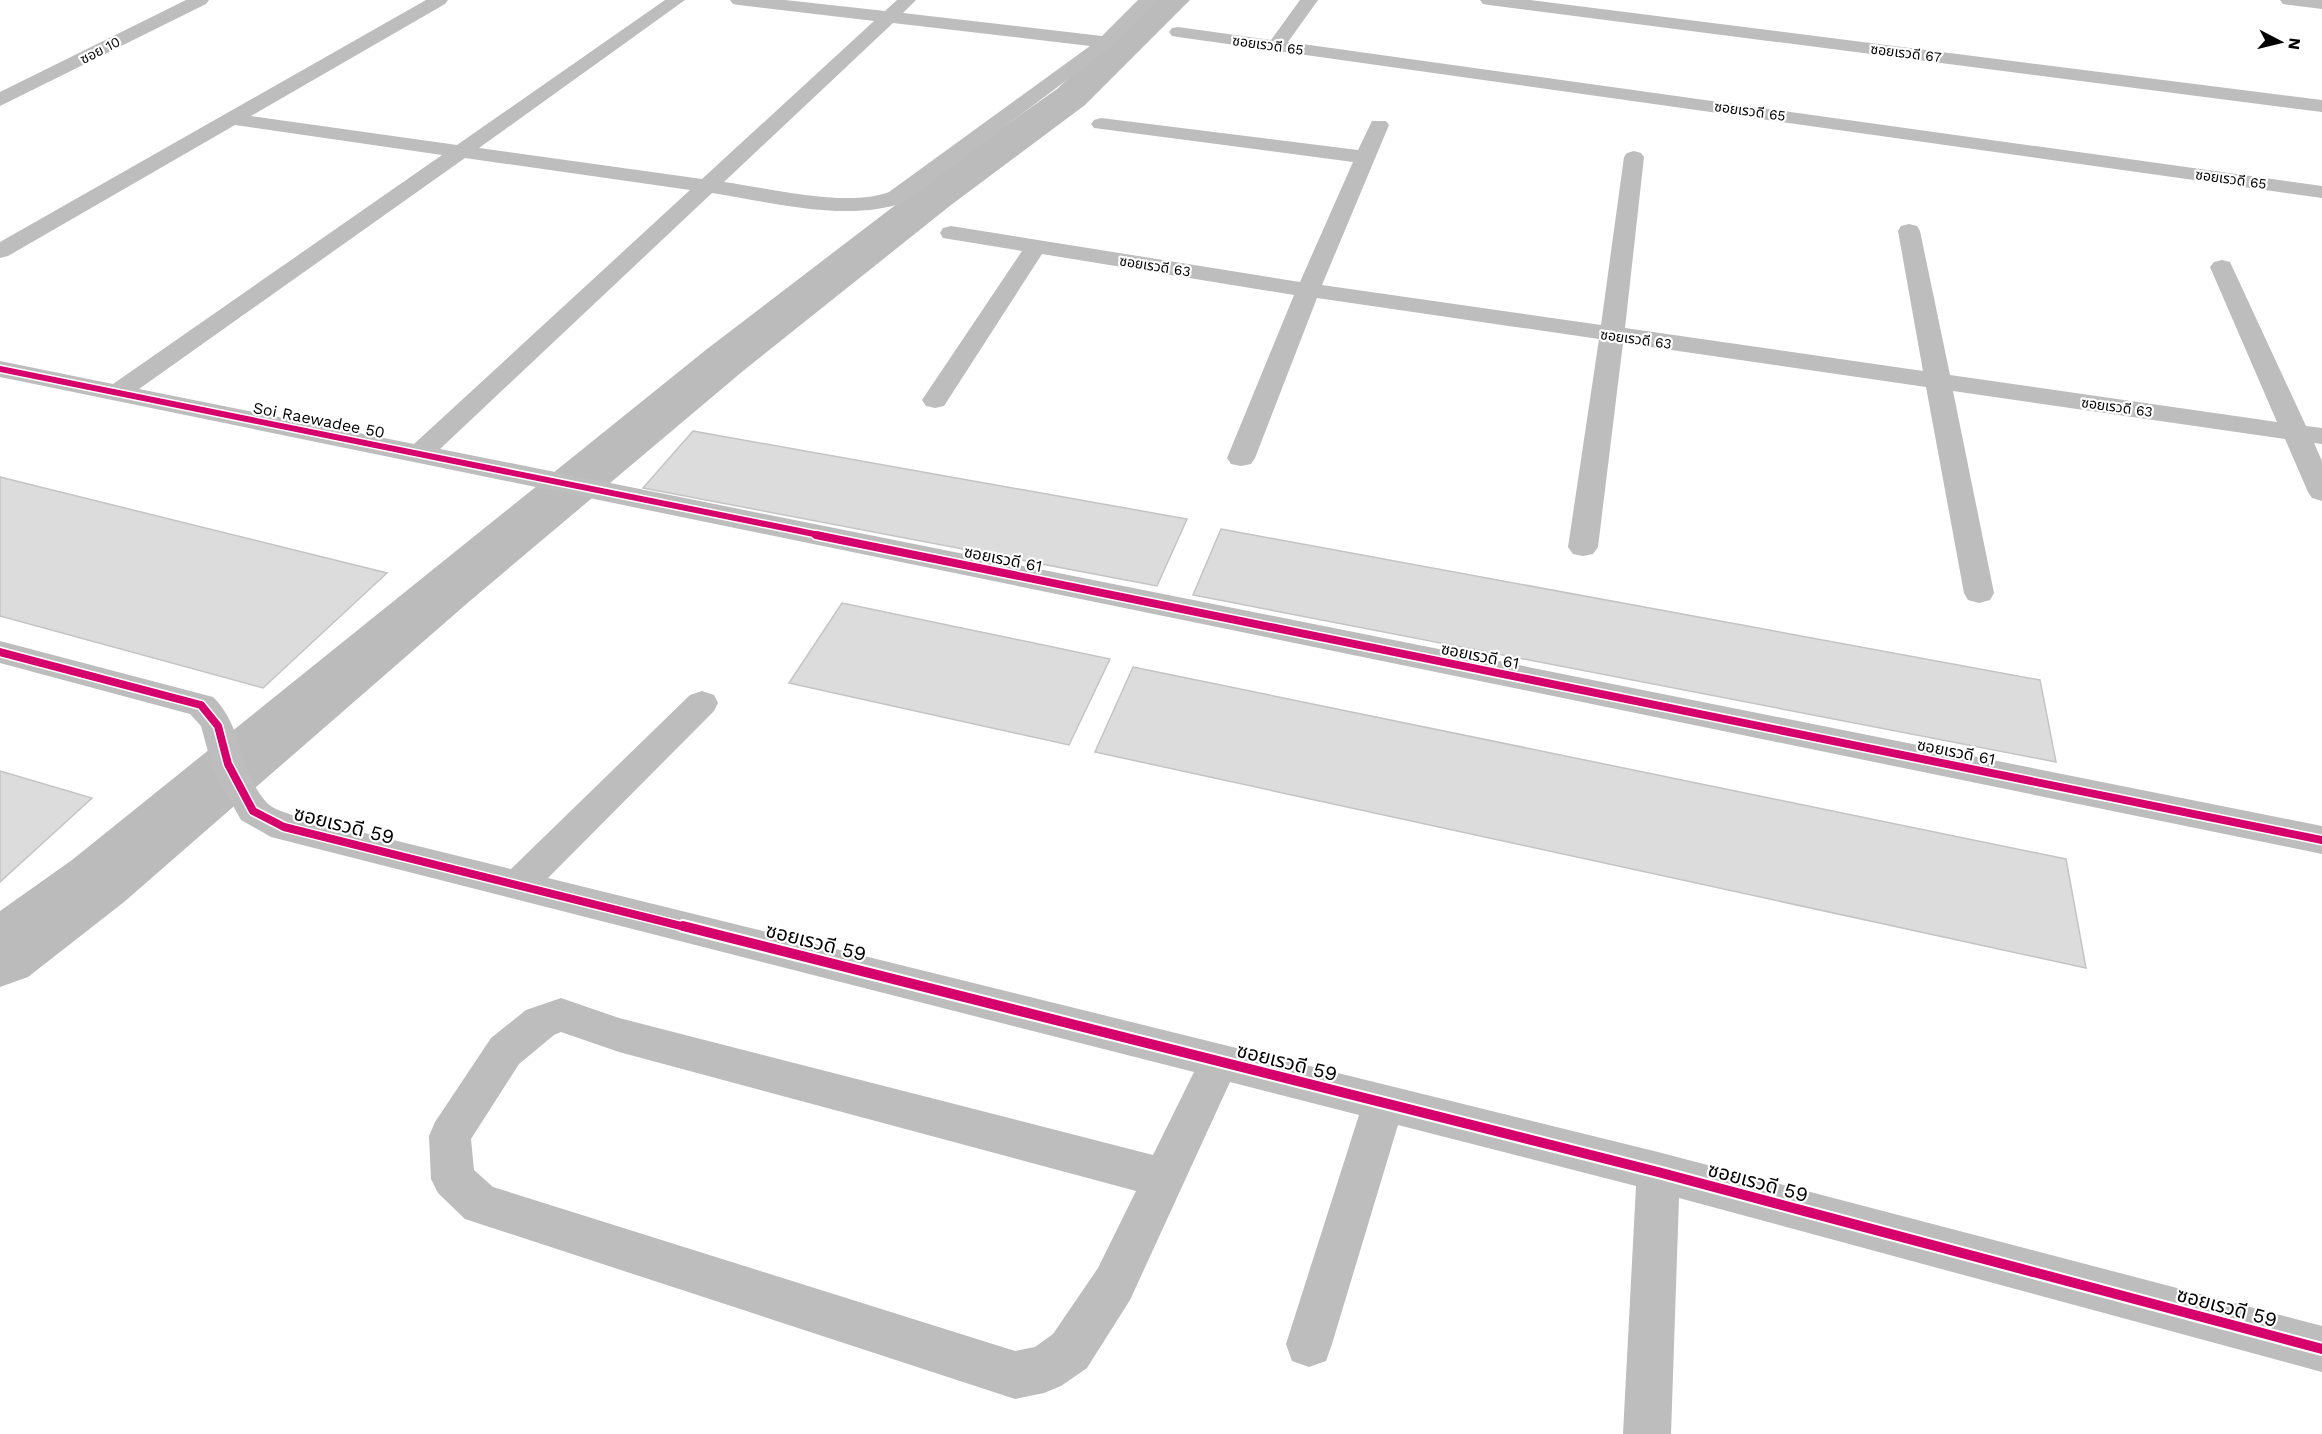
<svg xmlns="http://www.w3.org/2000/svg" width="2322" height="1434" font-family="'Work Sans','Noto Sans Thai',sans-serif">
  <rect width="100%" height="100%" fill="#fff"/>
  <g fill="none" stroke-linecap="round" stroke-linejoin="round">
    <!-- canal -->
    <path fill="#bbb" fill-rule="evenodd" d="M1151 0H1190L1085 105 951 205 743 371 471 600 124 902 28 977 0 987V911L72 860 707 349 919 187 1057 89Z"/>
  </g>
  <!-- building -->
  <path fill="#dcdcdc" stroke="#c4c4c4" stroke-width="1.5" d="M693 431 1187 519 1157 586 643 488Z
    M0 477 387 573 263 688 0 616Z
    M1221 529 2040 680 2056 762 1193 595Z
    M842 603 1110 659 1069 745 789 683Z
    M1133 667 2066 859 2086 968 1095 752Z
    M0 771 92 798 0 882Z"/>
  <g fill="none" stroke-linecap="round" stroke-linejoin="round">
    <!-- minor -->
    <path fill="#bdbdbd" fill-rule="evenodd" d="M186 0H209L206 4 0 106V92Z
      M426 0H448L445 4 251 116 457 145 665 0H685L479 148 702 179 874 21 739 5 733 4 730 0H785L885 11 897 0H916L903 13 1102 36 1138 0H1157L1112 46 905 202C848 223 771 202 712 193L440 449 2322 826V854L0 377V361L113 384 442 155 235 125 8 256 0 258V242ZM893 23 1090 46 889 192C848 208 769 188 724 182ZM465 158 690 190 414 444 139 389Z
      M1300 0H1318L1288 42 2322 186V198L1178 37 1172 36 1169 32 1172 28 1178 27 1271 40Z
      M1480 0H1530L2322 100V112L1489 5 1483 4Z
      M2280 0H2322V9L2283 4Z
      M1101 118 1358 150 1372 121H1386L1389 125 1322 285 1601 325 1624 157 1627 153 1634 151 1641 153 1644 157 1625 328 1923 371 1898 231 1901 226 1909 224 1917 226 1920 231 1950 375 2277 422 2210 267 2214 262 2222 260 2230 262 2306 426 2322 428V444L2314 443 2322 461V501L2312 498 2308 492 2285 439 1953 391 1994 593 1990 600 1979 603 1968 600 1964 593 1926 387 1623 343 1598 547 1593 554 1583 556 1573 554 1568 547 1599 339 1317 298 1255 458 1251 464 1241 466 1231 464 1227 458 1294 295 1042 254 944 406 935 408 926 406 922 400 1022 251 943 238 940 233 943 228 951 226 1300 282 1353 162 1094 128 1091 124 1094 120Z
      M0 641 213 697C244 727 238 771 267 803 273 809 284 812 292 815L511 869 690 695 702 691 714 695 718 703 714 711 548 878 1658 1152 2322 1326V1372L1679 1198 1671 1434H1623L1636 1186 1398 1125 1332 1344 1326 1361 1309 1367 1292 1361 1286 1344 1359 1115 1230 1082 1130 1300 1087 1368 1061 1386 1044 1393 1015 1399 465 1219 438 1193 431 1179 429 1136 435 1122 491 1038 526 1010 561 998 619 1018 1153 1155 1194 1072 271 837 241 820 213 770 201 726 190 714 0 663ZM561 1032 619 1052 1136 1191 1098 1268 1053 1334 1035 1347 1015 1351 493 1187 474 1170 471 1139 519 1064 554 1035Z"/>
    <defs>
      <path id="cycleway-far2" d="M0 369 824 536"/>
      <path id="cycleway-far1" d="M816 535 2322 840
        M0 652 201 705 218 726 228 764 253 811 284 827 689 928"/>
      <path id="cycleway" d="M683 926 1658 1172 2322 1349"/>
    </defs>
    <!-- cycleway-far2 casing -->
    <use href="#cycleway-far2" stroke="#fff" stroke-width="9"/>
    <!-- cycleway-far1 casing -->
    <use href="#cycleway-far1" stroke="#fff" stroke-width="11"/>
    <!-- cycleway casing -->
    <use href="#cycleway" stroke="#fff" stroke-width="14"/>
    <!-- cycleway-far2 -->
    <use href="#cycleway-far2" stroke="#d6006c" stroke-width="6"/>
    <!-- cycleway-far1 -->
    <use href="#cycleway-far1" stroke="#d6006c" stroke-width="8"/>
    <!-- cycleway -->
    <use href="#cycleway" stroke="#d6006c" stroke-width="10"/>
  </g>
  <g text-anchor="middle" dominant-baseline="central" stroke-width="4.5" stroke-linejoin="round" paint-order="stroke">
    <!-- far-street labels -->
    <g font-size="14" fill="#000" stroke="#fff">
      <text transform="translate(1268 45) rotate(8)">ซอยเรวดี 65</text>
      <text transform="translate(100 50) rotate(-27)">ซอย 10</text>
      <text transform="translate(1906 53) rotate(7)">ซอยเรวดี 67</text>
      <text transform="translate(1750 111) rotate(8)">ซอยเรวดี 65</text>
      <text transform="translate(2231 179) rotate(8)">ซอยเรวดี 65</text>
      <text transform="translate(1155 266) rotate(9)">ซอยเรวดี 63</text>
      <text transform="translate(1636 339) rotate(8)">ซอยเรวดี 63</text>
      <text transform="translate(2117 407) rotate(8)">ซอยเรวดี 63</text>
    </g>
    <!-- street labels -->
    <g font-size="16" fill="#000" stroke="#fff">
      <text transform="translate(319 420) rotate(11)">Soi Raewadee 50</text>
      <text transform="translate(1003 559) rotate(11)">ซอยเรวดี 61</text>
      <text transform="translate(1480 656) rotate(11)">ซอยเรวดี 61</text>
      <text transform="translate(1956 752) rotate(11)">ซอยเรวดี 61</text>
    </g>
    <!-- near-street labels -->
    <g font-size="20" fill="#000" stroke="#fff">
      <text transform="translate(344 825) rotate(14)">ซอยเรวดี 59</text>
      <text transform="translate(816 942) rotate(14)">ซอยเรวดี 59</text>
      <text transform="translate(1287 1062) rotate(14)">ซอยเรวดี 59</text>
      <text transform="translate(1758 1182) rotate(15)">ซอยเรวดี 59</text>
      <text transform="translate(2227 1307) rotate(15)">ซอยเรวดี 59</text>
    </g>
  </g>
  <!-- north arrow -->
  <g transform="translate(2280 42) rotate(97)" stroke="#ffffff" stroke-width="4.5" paint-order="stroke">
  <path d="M0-4.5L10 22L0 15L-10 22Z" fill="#000000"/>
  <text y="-9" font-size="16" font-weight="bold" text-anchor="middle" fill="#000000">N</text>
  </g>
</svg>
